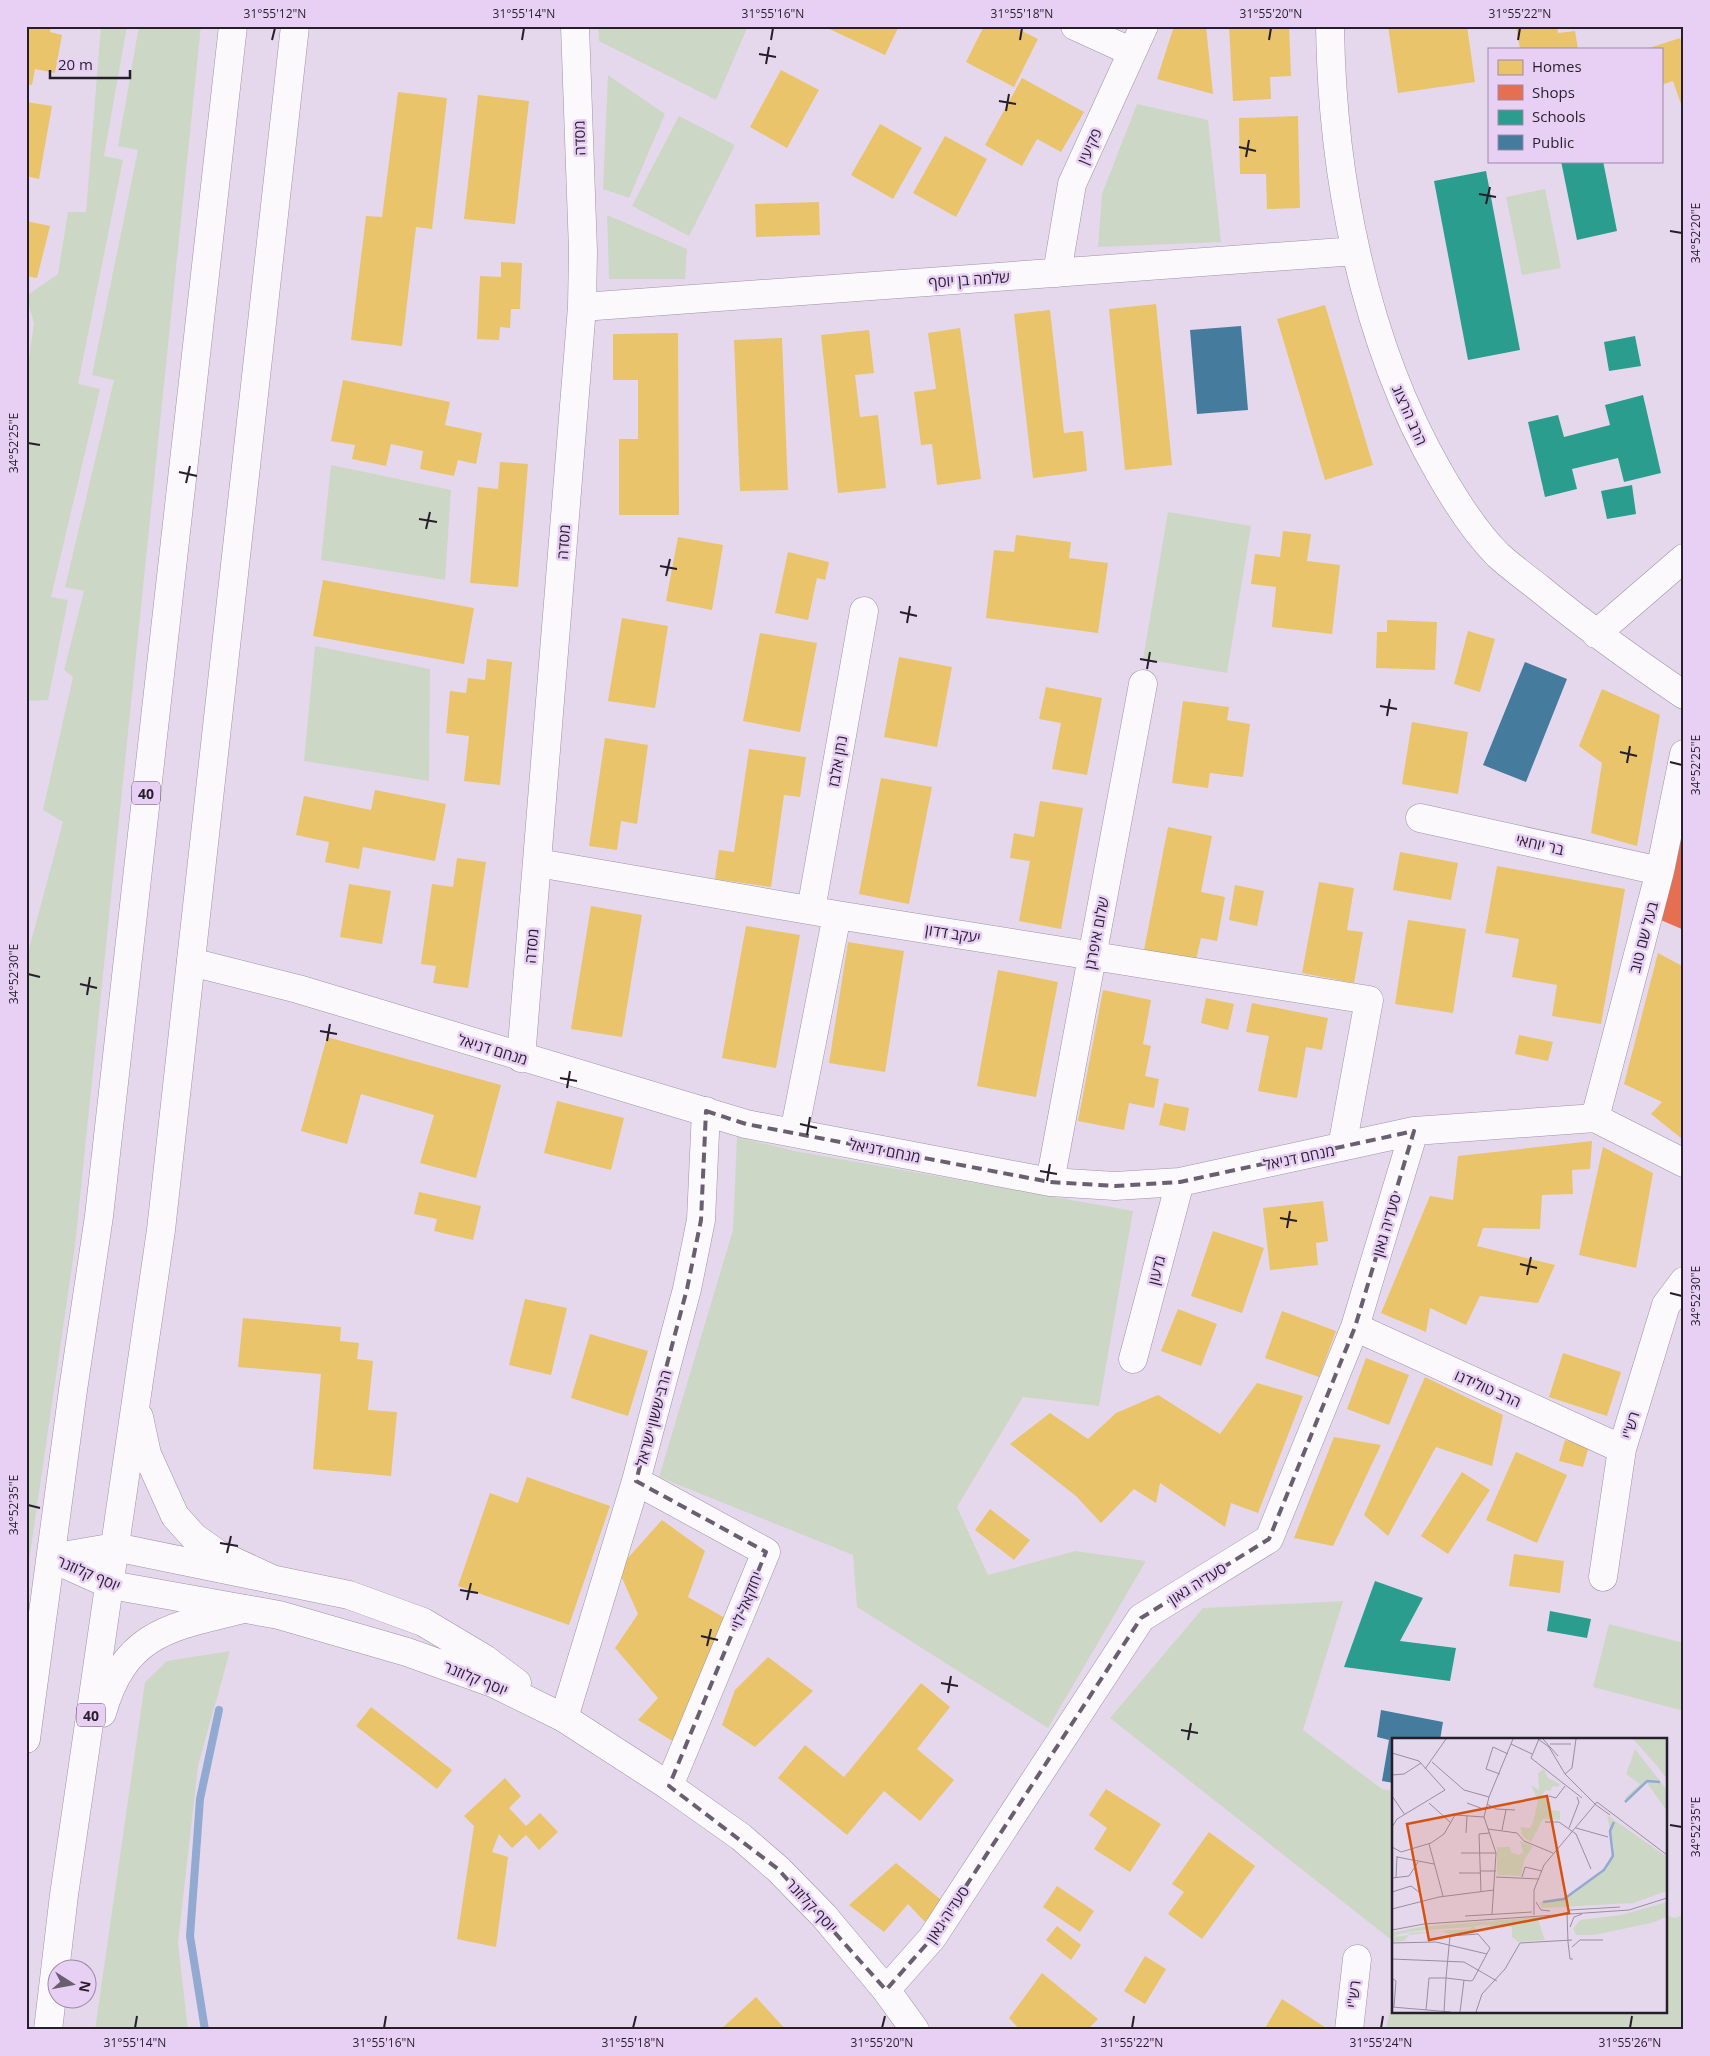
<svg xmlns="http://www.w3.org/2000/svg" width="1710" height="2056" font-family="'Open Sans','Noto Sans Hebrew',sans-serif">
  <rect width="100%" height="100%" fill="#e5d8ed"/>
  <!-- green -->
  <path fill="#ccd8c5" d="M101 26H127L104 156 123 160 78 384 100 389 51 597 68 600 48 700 26 701V379L34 323 26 296 58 274 68 212H86Z
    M139 26H201L75 1246 26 1582V960L63 822 43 810 73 677 64 670 84 591 65 587 114 380 92 375 138 150 118 146Z
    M598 26H748L716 100 599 41Z
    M608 75 665 114 629 198 603 189Z
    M1137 104 1208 120 1221 242 1098 247 1102 194Z
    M679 116 735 145 689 236 632 206Z
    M1545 189 1561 268 1522 275 1506 197Z
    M607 215 687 249 685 279H609Z
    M331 465 451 490 445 580 321 560Z
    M1168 512 1251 526 1227 673 1143 659Z
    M315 646 430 669 429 781 304 761Z
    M737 1137 795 1151 1133 1211 1099 1406 1023 1397 957 1507 988 1575 1075 1551 1146 1561 1048 1728 857 1607 853 1555 659 1477 733 1230Z
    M1343 1601 1303 1730 1382 1789 1394 1791V1942L1110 1718 1203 1608Z
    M1609 1624 1684 1643V1711L1593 1687Z
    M230 1651 198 1766 178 1943 188 2030H95L145 1682 167 1661Z
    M1666 1915 1675 1918 1684 1915V2030H1385L1394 1997V2012H1666Z"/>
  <!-- homes -->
  <path fill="#e9c46a" d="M26 26H51L50 32 62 35 55 73 35 69 32 85 26 84Z
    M823 26H899L885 55Z
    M984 26H1012L1038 39 1014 87 966 62Z
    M1174 26H1206L1213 94 1157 79Z
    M1229 26H1289L1291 76 1270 77 1271 99 1233 101Z
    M1388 26H1467L1475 82 1398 93Z
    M1516 26H1557L1558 33 1575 31 1578 49H1520Z
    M1680 38 1684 50V103L1681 104 1673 81 1661 85V49L1649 48Z
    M781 70 819 90 787 148 750 127Z
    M1022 78 1084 112 1061 152 1037 139 1022 166 985 145Z
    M398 92 447 98 432 229 416 227 402 346 351 340 366 216 382 217Z
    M478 95 529 101 515 224 464 219Z
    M26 102 52 106 39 179 26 176Z
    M1298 116 1300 208 1267 209 1266 174H1240L1239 118Z
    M880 124 922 148 893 199 851 175Z
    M945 136 987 159 956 217 913 193Z
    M819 202 820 235 756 237 755 204Z
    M26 221 50 226 37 278 26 276Z
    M501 262 522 263 520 309H511L510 328 500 327 499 340 477 339 480 276 501 277Z
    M1156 304 1172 465 1125 470 1109 309Z
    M1325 305 1373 465 1325 480 1277 319Z
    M1050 310 1064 433 1083 431 1087 471 1033 478 1014 314Z
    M960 328 981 479 937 485 932 444 921 445 914 392 936 389 928 333Z
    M869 330 874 373 855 375 860 417 878 415 886 488 838 493 821 335Z
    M678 333 679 515H619V439H638V380H613V334Z
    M782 338 788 490 740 491 734 340Z
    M343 380 450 402 445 425 482 433 476 464 458 460 454 476 420 469 423 451 391 444 386 466 352 459 355 445 331 441Z
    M500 462 528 464 518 587 470 583 478 487 498 489Z
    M1283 531 1311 534 1307 561 1340 565 1332 634 1272 627 1276 587 1251 584 1255 554 1280 557Z
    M1016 535 1071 542 1069 558 1108 563 1098 633 986 618 994 550 1014 552Z
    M678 537 723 545 712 610 666 601Z
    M788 552 829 562 825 580 817 578 808 620 775 613Z
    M323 580 474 608 464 664 313 636Z
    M622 618 668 626 655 708 608 701Z
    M1387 620 1437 622 1435 670 1376 668 1377 632H1387Z
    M1468 631 1495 639 1480 692 1454 684Z
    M760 633 817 643 800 732 743 721Z
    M899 657 952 667 937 747 884 737Z
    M487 659 512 662 500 785 464 781 469 736 446 733 450 691 466 693 468 678 485 680Z
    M1046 687 1102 698 1087 775 1052 769 1061 723 1039 719Z
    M1602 689 1660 715 1637 846 1591 833 1602 763 1579 746Z
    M1183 701 1229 707 1227 720 1250 724 1243 777 1210 773 1208 788 1172 783Z
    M1412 722 1468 732 1458 794 1402 784Z
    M605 738 648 745 637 824 621 821 617 850 589 846Z
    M749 749 806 757 800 797 784 795 771 887 715 879 719 850 734 852Z
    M881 778 932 787 909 904 859 894Z
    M375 790 446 804 435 861 363 847 359 869 325 862 329 842 296 835 304 796 371 810Z
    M1040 801 1083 808 1061 929 1019 921 1030 861 1010 858 1014 833 1034 837Z
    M1168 827 1212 836 1201 892 1225 897 1217 941 1201 938 1196 960 1144 950Z
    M1400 852 1458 863 1451 900 1393 890Z
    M457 858 486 862 468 988 433 983 436 966 421 964 432 884 453 887Z
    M1497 866 1625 889 1601 1024 1552 1016 1557 985 1512 977 1519 939 1485 933Z
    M1319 882 1354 888 1347 930 1363 932 1354 983 1302 973Z
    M349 884 391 891 382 944 340 937Z
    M1235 885 1264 891 1257 926 1229 920Z
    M591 906 642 915 622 1037 571 1029Z
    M1408 920 1466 929 1453 1013 1395 1004Z
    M746 926 800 935 776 1068 722 1058Z
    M848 942 904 951 885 1072 829 1063Z
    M1658 953 1684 967V1133L1681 1138 1651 1114 1662 1102 1624 1084Z
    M998 970 1058 982 1036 1097 977 1086Z
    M1103 990 1151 1000 1143 1044 1151 1046 1145 1076 1159 1079 1154 1108 1129 1103 1124 1130 1078 1121Z
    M1206 998 1234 1004 1228 1030 1201 1023Z
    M1252 1003 1328 1018 1322 1050 1306 1047 1297 1098 1258 1091 1269 1036 1246 1032Z
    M1519 1035 1553 1042 1548 1061 1515 1054Z
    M327 1037 501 1085 476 1178 420 1163 434 1115 361 1094 347 1144 301 1131Z
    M557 1101 624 1118 611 1170 544 1153Z
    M1164 1103 1189 1108 1185 1131 1159 1125Z
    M1592 1141 1590 1169 1572 1170 1573 1194 1542 1195 1540 1229 1483 1228 1477 1246 1555 1265 1538 1303 1480 1296 1466 1325 1430 1308 1426 1332 1381 1313 1430 1196 1453 1200 1458 1156Z
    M1603 1147 1653 1173 1636 1268 1579 1255Z
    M419 1192 481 1206 473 1240 434 1231 437 1219 414 1214Z
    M1323 1201 1328 1241 1316 1243 1318 1265 1270 1270 1263 1208Z
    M1213 1231 1264 1248 1242 1313 1191 1296Z
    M525 1299 567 1308 551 1375 509 1365Z
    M1178 1309 1217 1324 1201 1366 1161 1351Z
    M1282 1311 1336 1331 1319 1377 1265 1358Z
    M243 1318 341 1327 340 1341 359 1343 357 1359 373 1361 368 1410 397 1412 391 1476 313 1469 321 1374 238 1367Z
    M590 1334 648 1351 628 1416 571 1398Z
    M1563 1353 1621 1372 1607 1416 1549 1397Z
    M1366 1358 1409 1375 1389 1425 1347 1409Z
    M1425 1377 1503 1415 1492 1466 1436 1447 1388 1536 1364 1515Z
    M1257 1383 1303 1396 1258 1513 1231 1503 1225 1527 1160 1483 1156 1503 1134 1489 1101 1523 1076 1496 1010 1444 1050 1413 1088 1439 1116 1413 1158 1395 1220 1434Z
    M1334 1437 1381 1445 1333 1546 1294 1538Z
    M1565 1440 1589 1446 1583 1467 1559 1461Z
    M1516 1452 1567 1475 1537 1543 1486 1520Z
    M1462 1472 1490 1490 1448 1554 1421 1536Z
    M527 1477 610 1506 569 1625 458 1586 490 1493 518 1503Z
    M990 1509 1030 1540 1014 1560 975 1530Z
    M662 1520 705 1551 688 1597 725 1618 674 1742 638 1720 658 1698 615 1648 638 1614 618 1569Z
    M1514 1554 1564 1561 1560 1593 1509 1586Z
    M768 1657 813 1691 755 1747 722 1725 735 1690Z
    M921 1683 950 1707 917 1749 954 1780 920 1821 884 1791 847 1835 778 1778 805 1745 844 1777Z
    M371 1707 452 1770 437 1789 356 1726Z
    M505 1778 521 1796 509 1808 526 1826 540 1813 558 1832 539 1850 526 1835 512 1848 499 1834 492 1852 508 1857 496 1947 457 1939 474 1826 464 1816Z
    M1106 1789 1161 1824 1130 1872 1094 1849 1107 1828 1089 1815Z
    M1209 1832 1255 1866 1202 1939 1168 1914 1184 1892 1172 1884Z
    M896 1863 945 1903 925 1922 908 1904 884 1932 849 1905Z
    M1057 1886 1094 1911 1080 1932 1043 1907Z
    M1057 1926 1081 1945 1071 1960 1046 1940Z
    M1145 1956 1166 1969 1145 2004 1124 1991Z
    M1042 1973 1098 2019 1087 2030H1020L1009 2018Z
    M756 1997 786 2030H720Z
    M1282 1999 1329 2030H1264Z"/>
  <!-- shops -->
  <path fill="#e76f51" d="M1683 827H1684V930L1656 918Z"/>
  <!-- schools -->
  <path fill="#2a9d8f" d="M1561 161H1603L1617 231 1577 240Z
    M1486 171 1520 350 1468 360 1434 181Z
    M1635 336 1641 366 1609 371 1604 342Z
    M1643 395 1661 473 1624 482 1618 458 1572 469 1577 489 1545 497 1528 422 1558 415 1564 437 1610 425 1605 405Z
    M1632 485 1636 514 1607 519 1601 491Z
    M1375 1581 1423 1598 1400 1641 1456 1648 1450 1681 1344 1667Z
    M1550 1611 1591 1619 1587 1638 1547 1631Z"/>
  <!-- public -->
  <path fill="#457b9d" d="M1241 326 1248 410 1197 414 1190 330Z
    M1525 662 1567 679 1526 782 1483 765Z
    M1381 1710 1443 1722 1440 1740H1394V1783L1382 1781 1389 1740 1377 1737Z"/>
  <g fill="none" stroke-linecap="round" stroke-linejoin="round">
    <!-- stream -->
    <path stroke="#92aad2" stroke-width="8" d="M205 2030 190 1936 200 1799 219 1710"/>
    <defs>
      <path id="minor" d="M1075 26 1132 52
        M1330 26C1332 176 1364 343 1440 474 1456 502 1475 532 1498 555 1511 567 1525 577 1539 588 1585 626 1634 661 1684 695
        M1057 273 1072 184 1144 26
        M582 307 1356 251
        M1596 634 1684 558
        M1420 818 1660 871
        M538 863 837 915 1369 1000 1342 1147
        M811 910 864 611
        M191 962 298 989 746 1124 1050 1182 1115 1186 1180 1182 1414 1131 1595 1118
        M521 1058 582 307 583 251 575 26
        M1595 1118 1660 871 1684 754
        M1595 1118 1684 1163
        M794 1133 837 915
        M1050 1182 1143 684
        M1355 1327 1622 1449
        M1133 1359 1180 1182
        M636 1481 766 1552 669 1786
        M1603 1577 1622 1449 1666 1305 1684 1281
        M564 1718 636 1481 687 1289 701 1220 706 1111
        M886 1990 932 1938 1141 1618 1269 1539 1355 1327 1414 1131
        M1349 2030 1357 1959"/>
      <path id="major" d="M51 1558 111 1585 279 1615 407 1652 493 1683 564 1718 669 1786 741 1837 778 1869 824 1916 886 1990 915 2030
        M51 1558 115 1547 349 1595 423 1622 485 1659 517 1683"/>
      <path id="highway" d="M139 1417 147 1454 175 1516 194 1537 218 1554 272 1579
        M102 1713C125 1632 170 1627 244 1609
        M26 1739 73 1390 99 1216 233 26
        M48 2030 64 1895 161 1230 295 26"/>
    </defs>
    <!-- minor casing -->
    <use href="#minor" stroke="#9d93a3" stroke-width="29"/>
    <!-- major casing -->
    <use href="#major" stroke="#9d93a3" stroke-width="29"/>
    <!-- highway casing -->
    <use href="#highway" stroke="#9d93a3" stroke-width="29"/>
    <!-- minor -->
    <use href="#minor" stroke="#fbf9fc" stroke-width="28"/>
    <!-- major -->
    <use href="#major" stroke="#fbf9fc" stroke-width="28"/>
    <!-- highway -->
    <use href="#highway" stroke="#fbf9fc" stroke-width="28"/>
  </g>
  <!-- marked area -->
  <path fill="none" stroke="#6a5f70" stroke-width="4" stroke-dasharray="10 6" stroke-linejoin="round" d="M706 1111 746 1124 1050 1182 1115 1186 1180 1182 1414 1131 1355 1327 1269 1539 1141 1618 932 1938 886 1990 778 1869 669 1786 766 1552 636 1481 687 1289 701 1220Z"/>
  <!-- ticks -->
  <path fill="none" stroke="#271e2c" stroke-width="2" d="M272 40 275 28M522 40 524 28M771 40 773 28M1020 40 1022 28M1269 40 1271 28M1518 40 1520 28M759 54 776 57M766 64 769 47M999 101 1016 104M1006 111 1009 94M1239 147 1256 151M1246 157 1249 140M1479 194 1496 197M1486 204 1490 187M1670 231 1682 233M28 443 40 445M179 472 197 476M186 483 190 466M419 519 437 522M426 529 430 512M660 566 677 569M666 576 670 559M900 612 917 616M907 623 910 606M1140 659 1157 662M1147 669 1150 652M1380 706 1397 709M1387 716 1390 699M1620 752 1637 756M1670 762 1682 765M1627 763 1630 746M28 974 40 977M80 984 97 988M87 995 90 977M320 1031 337 1034M327 1041 330 1024M560 1078 577 1081M567 1088 570 1071M800 1124 817 1128M807 1135 810 1117M1040 1171 1057 1174M1047 1181 1050 1164M1280 1218 1297 1221M1287 1228 1290 1211M1520 1264 1537 1268M1527 1275 1531 1257M1670 1293 1682 1296M28 1505 40 1508M220 1543 238 1546M227 1553 231 1536M460 1590 478 1593M467 1600 471 1583M701 1636 718 1640M707 1646 711 1629M941 1683 958 1686M948 1693 951 1676M1181 1730 1198 1733M1188 1740 1191 1723M1670 1825 1682 1827M135 2028 137 2016M384 2028 386 2016M633 2028 636 2016M882 2028 885 2016M1132 2028 1134 2016M1381 2028 1383 2016M1630 2028 1632 2016"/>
  <g text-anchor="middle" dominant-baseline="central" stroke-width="5" stroke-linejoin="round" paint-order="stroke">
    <!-- shield labels -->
    <g fill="#e8d0f5" stroke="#615368" stroke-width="1">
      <rect x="132" y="781.5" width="28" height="23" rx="4"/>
      <rect x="77" y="1703.5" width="28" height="23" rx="4"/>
    </g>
    <g font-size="14" font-weight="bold" fill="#271e2c">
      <text x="146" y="793">40</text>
      <text x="91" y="1715">40</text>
    </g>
    <!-- street labels -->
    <g font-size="15" fill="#271e2c" stroke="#e8d0f5">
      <text transform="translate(579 138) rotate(-92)">מסדה</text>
      <text transform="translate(1089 146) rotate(-66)">פקיעין</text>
      <text transform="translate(969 279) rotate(-4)">שלמה בן יוסף</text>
      <text transform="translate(1410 415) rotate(66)">הרב הרצוג</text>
      <text transform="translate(563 542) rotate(-86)">מסדה</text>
      <text transform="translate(837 761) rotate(-80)">נתן אלבז</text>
      <text transform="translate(1540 844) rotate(13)">בר יוחאי</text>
      <text transform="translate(953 933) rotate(9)">יעקב דדון</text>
      <text transform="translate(1096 933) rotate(-79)">שלום איפרגן</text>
      <text transform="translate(1643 937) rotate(-75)">בעל שם טוב</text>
      <text transform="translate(531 946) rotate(-85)">מסדה</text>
      <text transform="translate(493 1049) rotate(17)">מנחם דניאל</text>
      <text transform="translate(885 1150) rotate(11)">מנחם דניאל</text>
      <text transform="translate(1299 1157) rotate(-12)">מנחם דניאל</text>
      <text transform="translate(1386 1225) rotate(-73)">סעדיה גאון</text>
      <text transform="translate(1156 1270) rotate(-75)">גדעון</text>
      <text transform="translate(1488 1388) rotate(24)">הרב טולידנו</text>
      <text transform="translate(653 1418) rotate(-75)">הרב ששון ישראל</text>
      <text transform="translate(1630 1425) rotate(-73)">רש"י</text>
      <text transform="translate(89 1573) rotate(23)">יוסף קלוזנר</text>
      <text transform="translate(1197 1583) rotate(-32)">סעדיה גאון</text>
      <text transform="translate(746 1600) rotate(-68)">יחזקאל לוי</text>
      <text transform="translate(476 1678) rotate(22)">יוסף קלוזנר</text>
      <text transform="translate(812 1905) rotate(47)">יוסף קלוזנר</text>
      <text transform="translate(947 1914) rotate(-56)">סעדיה גאון</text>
      <text transform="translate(1353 1994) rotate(-83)">רש"י</text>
    </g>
  </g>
  <!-- overview -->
  <g transform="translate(1392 1738)">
    <rect width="275" height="275" fill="#e5d8ed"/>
    <path d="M241 1H275V41L266 29ZM243 11 275 52V73L255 45 235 63 233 60 248 46 234 36ZM152 31 156 40 168 46 166 49 161 48 158 53 154 52 150 57 159 65V72L168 73V82L151 81 139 104 131 99 128 89 138 90 141 84 146 63 139 47 147 52 146 35ZM215 77 275 119V153L241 165 150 170 147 164 173 162 215 131 222 110ZM128 103 141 108 132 123 129 138 105 137V109H118L119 114 127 117 131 114ZM275 164V179L259 185 202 197H184L181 191 188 182 229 177ZM145 179 153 202 126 204 120 199V189L93 187 82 188 85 194 57 196 50 193 17 197 12 203 0 204 2 199 17 197V195L77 191 81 189 32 192 7 196 0 199V195L27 189Z" fill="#ccd8c5"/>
    <path fill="none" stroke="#92aad2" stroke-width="2.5" d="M233 64 255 43 268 44M151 164 172 161 212 132 221 118 218 93 222 84"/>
    <path fill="none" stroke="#998ea0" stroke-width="1" d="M146 1 157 9 173 36M147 1 139 20 190 60M151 1 166 18M119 6 140 16M158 6H179M0 15 27 23 53 52 5 81 0 89M40 24 72 52 97 59M33 31 54 1M108 36 94 31 101 9 116 16M173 36 204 67M173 36 180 30 184 1M0 37 12 36 29 25M0 58 13 77M157 58 164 60 173 48M205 64 275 117M37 65 59 85M75 65 94 72M95 66 104 71 123 72M204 67 218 77M92 79 104 115 100 176M92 79 97 59 121 1M153 84H167L184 96 199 131M177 90 187 64 185 59M184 90 216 99M96 91 125 95 132 103 161 115M110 92 114 72M74 95 75 78M37 106 51 158M0 109 9 114 39 105 52 96 63 77 92 79M69 115H104M5 119 42 126M88 133H104M67 135H89M104 139 147 141M130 139 133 129 150 133M0 140 17 138 26 124M4 140 5 118M0 154 19 148 27 154 30 163M89 154 87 96 98 95M144 164 149 172 158 173M0 171 47 159 102 152M178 172 228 169M175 175 176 204M142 177V152L152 127 205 64M73 178 140 174M178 189 182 179 190 176M0 192 32 186 237 172 275 160M176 204 178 221H181M0 205 44 204 95 216M180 209 188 202H211M0 221 72 224 105 243M0 240 4 243 2 269M0 269 59 274M34 272 37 240H54L79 243 81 242 98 210 86 196 58 198 54 240 52 274M68 274 72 242M84 274 90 256 113 231 128 205 180 202"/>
    <path fill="#d5530f" fill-opacity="0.15" stroke="#d5530f" stroke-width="2.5" d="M155 58 177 175 37 202 15 86Z"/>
    <rect width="275" height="275" fill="none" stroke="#271e2c" stroke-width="2.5"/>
  </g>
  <!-- border -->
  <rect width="1710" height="2056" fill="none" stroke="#e8d0f5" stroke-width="55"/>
  <!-- legend -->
  <rect x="1488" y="48" width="175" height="115" fill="#e8d0f5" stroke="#9b89a5"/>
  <rect x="1498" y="60" width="25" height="15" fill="#e9c46a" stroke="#9b89a5"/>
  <text x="1532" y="72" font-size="15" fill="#271e2c">Homes</text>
  <rect x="1498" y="85" width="25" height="15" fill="#e76f51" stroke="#9b89a5"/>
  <text x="1532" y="98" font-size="15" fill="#271e2c">Shops</text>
  <rect x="1498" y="110" width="25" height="15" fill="#2a9d8f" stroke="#9b89a5"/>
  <text x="1532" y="122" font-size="15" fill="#271e2c">Schools</text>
  <rect x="1498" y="135" width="25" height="15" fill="#457b9d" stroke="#9b89a5"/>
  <text x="1532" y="148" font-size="15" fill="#271e2c">Public</text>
  <!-- north arrow -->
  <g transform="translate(72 1984) rotate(101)"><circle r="24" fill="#e8d0f5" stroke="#9b89a5"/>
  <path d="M0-4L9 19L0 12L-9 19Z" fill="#6a5f70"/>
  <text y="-8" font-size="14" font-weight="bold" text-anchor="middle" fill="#271e2c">N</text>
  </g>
  <!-- scale -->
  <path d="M50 70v8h80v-8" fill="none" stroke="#271e2c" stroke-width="2.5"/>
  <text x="58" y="70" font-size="15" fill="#271e2c" stroke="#e8d0f5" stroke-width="4" paint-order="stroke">20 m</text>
  <rect x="28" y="28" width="1654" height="2000" fill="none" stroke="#271e2c" stroke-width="2"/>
  <g font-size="12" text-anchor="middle" fill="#271e2c">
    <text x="275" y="18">31°55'12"N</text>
    <text x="524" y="18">31°55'14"N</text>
    <text x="773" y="18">31°55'16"N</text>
    <text x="1022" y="18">31°55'18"N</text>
    <text x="1271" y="18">31°55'20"N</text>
    <text x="1520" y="18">31°55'22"N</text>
    <text transform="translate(1696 233) rotate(-90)" y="4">34°52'20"E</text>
    <text transform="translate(14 443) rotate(-90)" y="4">34°52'25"E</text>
    <text transform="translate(1696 765) rotate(-90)" y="4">34°52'25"E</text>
    <text transform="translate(14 974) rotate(-90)" y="4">34°52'30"E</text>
    <text transform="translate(1696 1296) rotate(-90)" y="4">34°52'30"E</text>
    <text transform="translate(14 1505) rotate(-90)" y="4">34°52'35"E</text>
    <text transform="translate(1696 1827) rotate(-90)" y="4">34°52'35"E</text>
    <text x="135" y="2047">31°55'14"N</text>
    <text x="384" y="2047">31°55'16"N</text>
    <text x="633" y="2047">31°55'18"N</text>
    <text x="882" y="2047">31°55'20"N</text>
    <text x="1132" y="2047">31°55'22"N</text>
    <text x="1381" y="2047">31°55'24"N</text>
    <text x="1630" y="2047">31°55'26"N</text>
  </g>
</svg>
